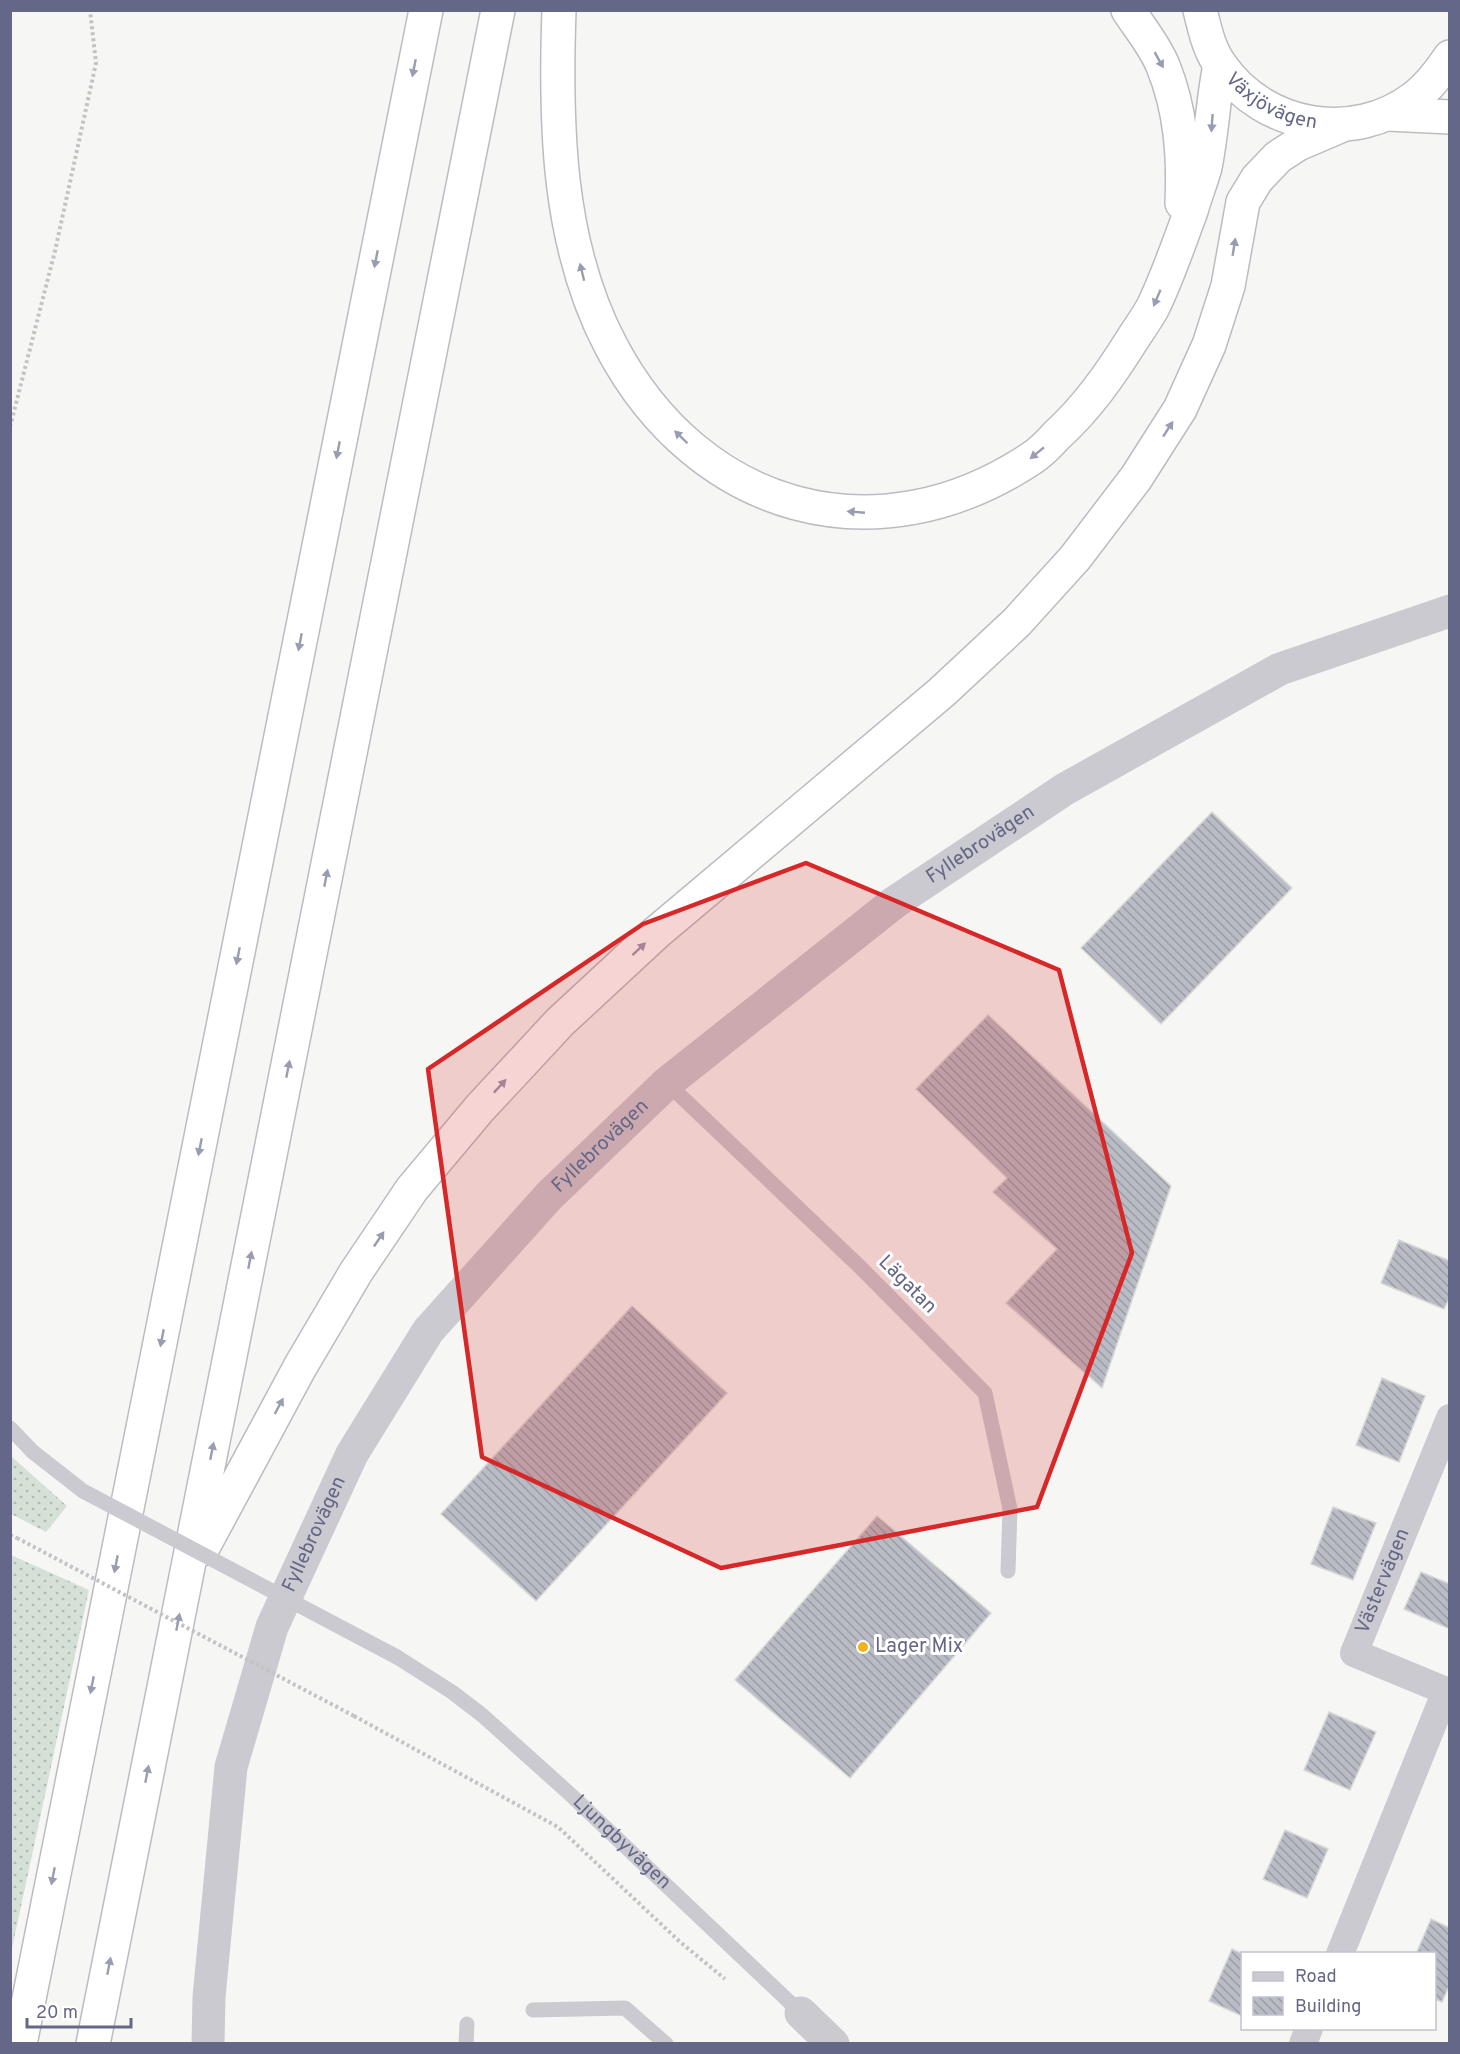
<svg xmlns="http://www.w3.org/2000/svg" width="1460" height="2054" font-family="Overpass,sans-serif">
  <defs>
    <pattern id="grass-dots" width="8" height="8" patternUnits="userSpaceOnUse" patternTransform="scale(1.5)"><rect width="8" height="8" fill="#d5e0d6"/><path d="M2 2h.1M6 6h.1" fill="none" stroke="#b0b9b3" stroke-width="1.8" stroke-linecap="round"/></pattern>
    <pattern id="building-back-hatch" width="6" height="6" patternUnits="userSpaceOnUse" patternTransform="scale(1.5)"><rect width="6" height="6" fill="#babcc5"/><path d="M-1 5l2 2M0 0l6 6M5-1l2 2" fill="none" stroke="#9b9da6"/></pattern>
  </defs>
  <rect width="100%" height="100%" fill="#f6f7f4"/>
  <!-- grass -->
  <path fill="url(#grass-dots)" d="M11 1456 67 1506 46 1532 11 1514Z
    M11 1555 89 1590 11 1953Z"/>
  <!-- building -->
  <path fill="url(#building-back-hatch)" stroke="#d8d9d6" stroke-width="1.5" d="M1212 812 1292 888 1161 1024 1081 948Z
    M988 1015 1171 1186 1102 1388 1006 1303 1057 1249 993 1192 1007 1178 916 1089Z
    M1399 1240 1450 1261V1297L1444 1309 1381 1283Z
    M632 1306 727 1393 536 1601 441 1514Z
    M1382 1378 1425 1396 1399 1462 1356 1445Z
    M1333 1507 1376 1523 1353 1580 1311 1564Z
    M877 1516 991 1613 850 1778 735 1680Z
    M1421 1572 1450 1584V1629L1404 1609Z
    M1329 1712 1376 1732 1350 1790 1304 1770Z
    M1285 1830 1328 1849 1307 1898 1263 1879Z
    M1431 1919 1450 1928V1984L1442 2002 1434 1999V1954H1416Z
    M1232 1949 1243 1954 1242 2016 1209 2001Z"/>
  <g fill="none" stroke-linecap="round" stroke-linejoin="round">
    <defs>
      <g id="trunk">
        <path id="s4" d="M1200 10C1205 30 1209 50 1221 66 1264 128 1353 144 1414 98 1429 87 1440 72 1450 57"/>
        <path d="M1388 114 1450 117"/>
      </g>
      <path id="motorway" d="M559 10C555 123 557 244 611 346 698 511 876 562 1032 458 1041 452 1049 444 1056 436 1087 408 1110 375 1132 340 1139 329 1147 318 1153 307 1168 276 1179 243 1191 211 1195 196 1201 182 1205 167 1212 133 1213 99 1220 65
        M1128 10C1140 28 1155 46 1163 66 1181 110 1184 156 1182 203
        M202 1549 300 1367 356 1272 412 1189 480 1108 560 1022 656 933 942 692 1017 622 1075 558 1136 478 1180 409 1209 345 1228 286 1243 202 1257 179 1278 157 1298 144 1340 126
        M20 2044 426 10
        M93 2044 498 10"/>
    </defs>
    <!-- trunk casing -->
    <use href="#trunk" stroke="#bbbcc1" stroke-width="36"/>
    <!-- motorway casing -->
    <use href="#motorway" stroke="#bbbcc1" stroke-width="36"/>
    <!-- path -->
    <path stroke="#c2c3c6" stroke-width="4" stroke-dasharray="3 3" stroke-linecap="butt" d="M10 427 55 251 96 63 90 10
      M10 1535 17 1538
      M354 1716 558 1827 679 1941 725 1979"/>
    <!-- service -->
    <g stroke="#cacad0" stroke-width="15">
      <path d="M667 1083 860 1267 985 1393 1010 1509 1008 1571"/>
      <path d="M10 1428 33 1452"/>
      <path id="s1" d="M397 1657 452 1692 482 1715 571 1795 801 2013"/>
      <path d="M533 2010 625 2008 666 2044"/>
      <path d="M466 2044 467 2024"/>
    </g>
    <!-- minor -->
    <g stroke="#cacad0" stroke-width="28">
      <path id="s2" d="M1446 1691 1354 1653 1450 1418"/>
      <path d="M1340 1954 1446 1691 1450 1693"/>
      <path d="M1303 2044 1309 2028"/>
    </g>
    <!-- tertiary -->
    <g stroke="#cacad0" stroke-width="33">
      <path d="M801 2013 833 2044"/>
      <path id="s3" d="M208 2044 209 1997 231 1767 272 1627 352 1454 428 1331 549 1196 667 1083 895 902 1065 789 1280 669 1450 611"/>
    </g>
    <!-- trunk -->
    <use href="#trunk" stroke="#fff" stroke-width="33"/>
    <!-- motorway -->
    <use href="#motorway" stroke="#fff" stroke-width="33"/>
    <!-- path-bridge -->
    <path stroke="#c2c3c6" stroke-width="4" stroke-dasharray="3 3" stroke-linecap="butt" d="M17 1538 354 1716"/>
    <!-- service-bridge -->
    <path stroke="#cacad0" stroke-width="15" d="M33 1452 83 1491 397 1657"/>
  </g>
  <!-- one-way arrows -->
  <defs><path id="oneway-solid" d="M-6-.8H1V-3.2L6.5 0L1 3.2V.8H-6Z" transform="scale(1.5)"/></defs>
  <g fill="#9a9cb1">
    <use href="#oneway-solid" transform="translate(1159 60) rotate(61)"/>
    <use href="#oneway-solid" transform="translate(414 68) rotate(101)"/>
    <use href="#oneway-solid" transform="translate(1212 123) rotate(94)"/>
    <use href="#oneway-solid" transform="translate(1234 247) rotate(-81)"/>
    <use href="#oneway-solid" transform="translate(376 259) rotate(101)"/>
    <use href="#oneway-solid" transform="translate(582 272) rotate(-104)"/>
    <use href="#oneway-solid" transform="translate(1157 298) rotate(113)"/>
    <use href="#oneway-solid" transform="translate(1168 429) rotate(-57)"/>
    <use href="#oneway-solid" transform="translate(681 437) rotate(-136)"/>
    <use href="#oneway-solid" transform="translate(338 450) rotate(101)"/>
    <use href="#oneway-solid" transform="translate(1037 453) rotate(141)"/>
    <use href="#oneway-solid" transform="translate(856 512) rotate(-175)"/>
    <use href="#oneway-solid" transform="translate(300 642) rotate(101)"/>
    <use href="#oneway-solid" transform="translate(326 878) rotate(-79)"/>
    <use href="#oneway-solid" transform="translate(639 949) rotate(-43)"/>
    <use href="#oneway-solid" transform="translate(238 956) rotate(101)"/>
    <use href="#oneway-solid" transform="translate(288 1069) rotate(-79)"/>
    <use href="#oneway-solid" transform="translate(500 1086) rotate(-47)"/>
    <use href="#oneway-solid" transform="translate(200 1147) rotate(101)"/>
    <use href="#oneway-solid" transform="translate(379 1239) rotate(-56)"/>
    <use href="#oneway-solid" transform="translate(250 1260) rotate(-79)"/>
    <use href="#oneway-solid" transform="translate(162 1338) rotate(101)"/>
    <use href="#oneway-solid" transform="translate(279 1406) rotate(-62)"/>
    <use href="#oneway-solid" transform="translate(212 1451) rotate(-79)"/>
    <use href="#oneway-solid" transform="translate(116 1564) rotate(101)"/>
    <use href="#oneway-solid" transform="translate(178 1622) rotate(-79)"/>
    <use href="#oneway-solid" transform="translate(92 1685) rotate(101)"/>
    <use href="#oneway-solid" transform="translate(147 1774) rotate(-79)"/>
    <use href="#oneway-solid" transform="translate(53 1876) rotate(101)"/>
    <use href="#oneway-solid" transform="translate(109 1966) rotate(-79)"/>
  </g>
  <!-- marked area -->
  <path fill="#d62828" fill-opacity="0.2" stroke="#d62828" stroke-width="4.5" stroke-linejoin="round" d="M806 863 1059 970 1132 1253 1037 1507 721 1568 482 1457 428 1069 643 924Z"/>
  <!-- markers -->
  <circle fill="#f1b31b" stroke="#fff" stroke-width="2" cx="863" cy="1647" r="6"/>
  <g text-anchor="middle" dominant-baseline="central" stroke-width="6" stroke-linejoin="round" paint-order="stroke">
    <!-- street labels -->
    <g font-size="20" fill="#646787" stroke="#fff">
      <text stroke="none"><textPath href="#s4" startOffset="124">Växjövägen</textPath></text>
      <text stroke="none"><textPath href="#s3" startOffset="1498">Fyllebrovägen</textPath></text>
      <text stroke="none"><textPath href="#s3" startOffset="1012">Fyllebrovägen</textPath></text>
      <text transform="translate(907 1285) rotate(45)">Lägatan</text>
      <text stroke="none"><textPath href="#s3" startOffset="526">Fyllebrovägen</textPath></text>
      <text stroke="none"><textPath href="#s2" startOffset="177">Västervägen</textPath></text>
      <text stroke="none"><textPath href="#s1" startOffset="292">Ljungbyvägen</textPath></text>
    </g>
    <!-- poi labels -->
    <g font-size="20" fill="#646787" stroke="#fff" text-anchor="start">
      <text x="875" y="1647">Lager Mix</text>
    </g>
  </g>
  <!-- border -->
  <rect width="1460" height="2054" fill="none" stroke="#646787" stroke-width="24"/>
  <!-- legend -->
  <rect x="1241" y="1952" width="195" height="78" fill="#ffffff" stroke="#c1c2cf" stroke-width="1.5"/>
  <rect x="1253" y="1972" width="30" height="9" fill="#cacad0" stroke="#c1c2cf" stroke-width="1.5"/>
  <text x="1295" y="1982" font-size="18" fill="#646787">Road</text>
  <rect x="1253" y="1997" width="30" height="18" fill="url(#building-back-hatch)" stroke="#c1c2cf" stroke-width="1.5"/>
  <text x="1295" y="2012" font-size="18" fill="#646787">Building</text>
  <!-- scale -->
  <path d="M27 2018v9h104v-9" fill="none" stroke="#646787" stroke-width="3"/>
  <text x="36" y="2018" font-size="18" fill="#646787" stroke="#ffffff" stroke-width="4.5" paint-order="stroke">20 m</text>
</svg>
